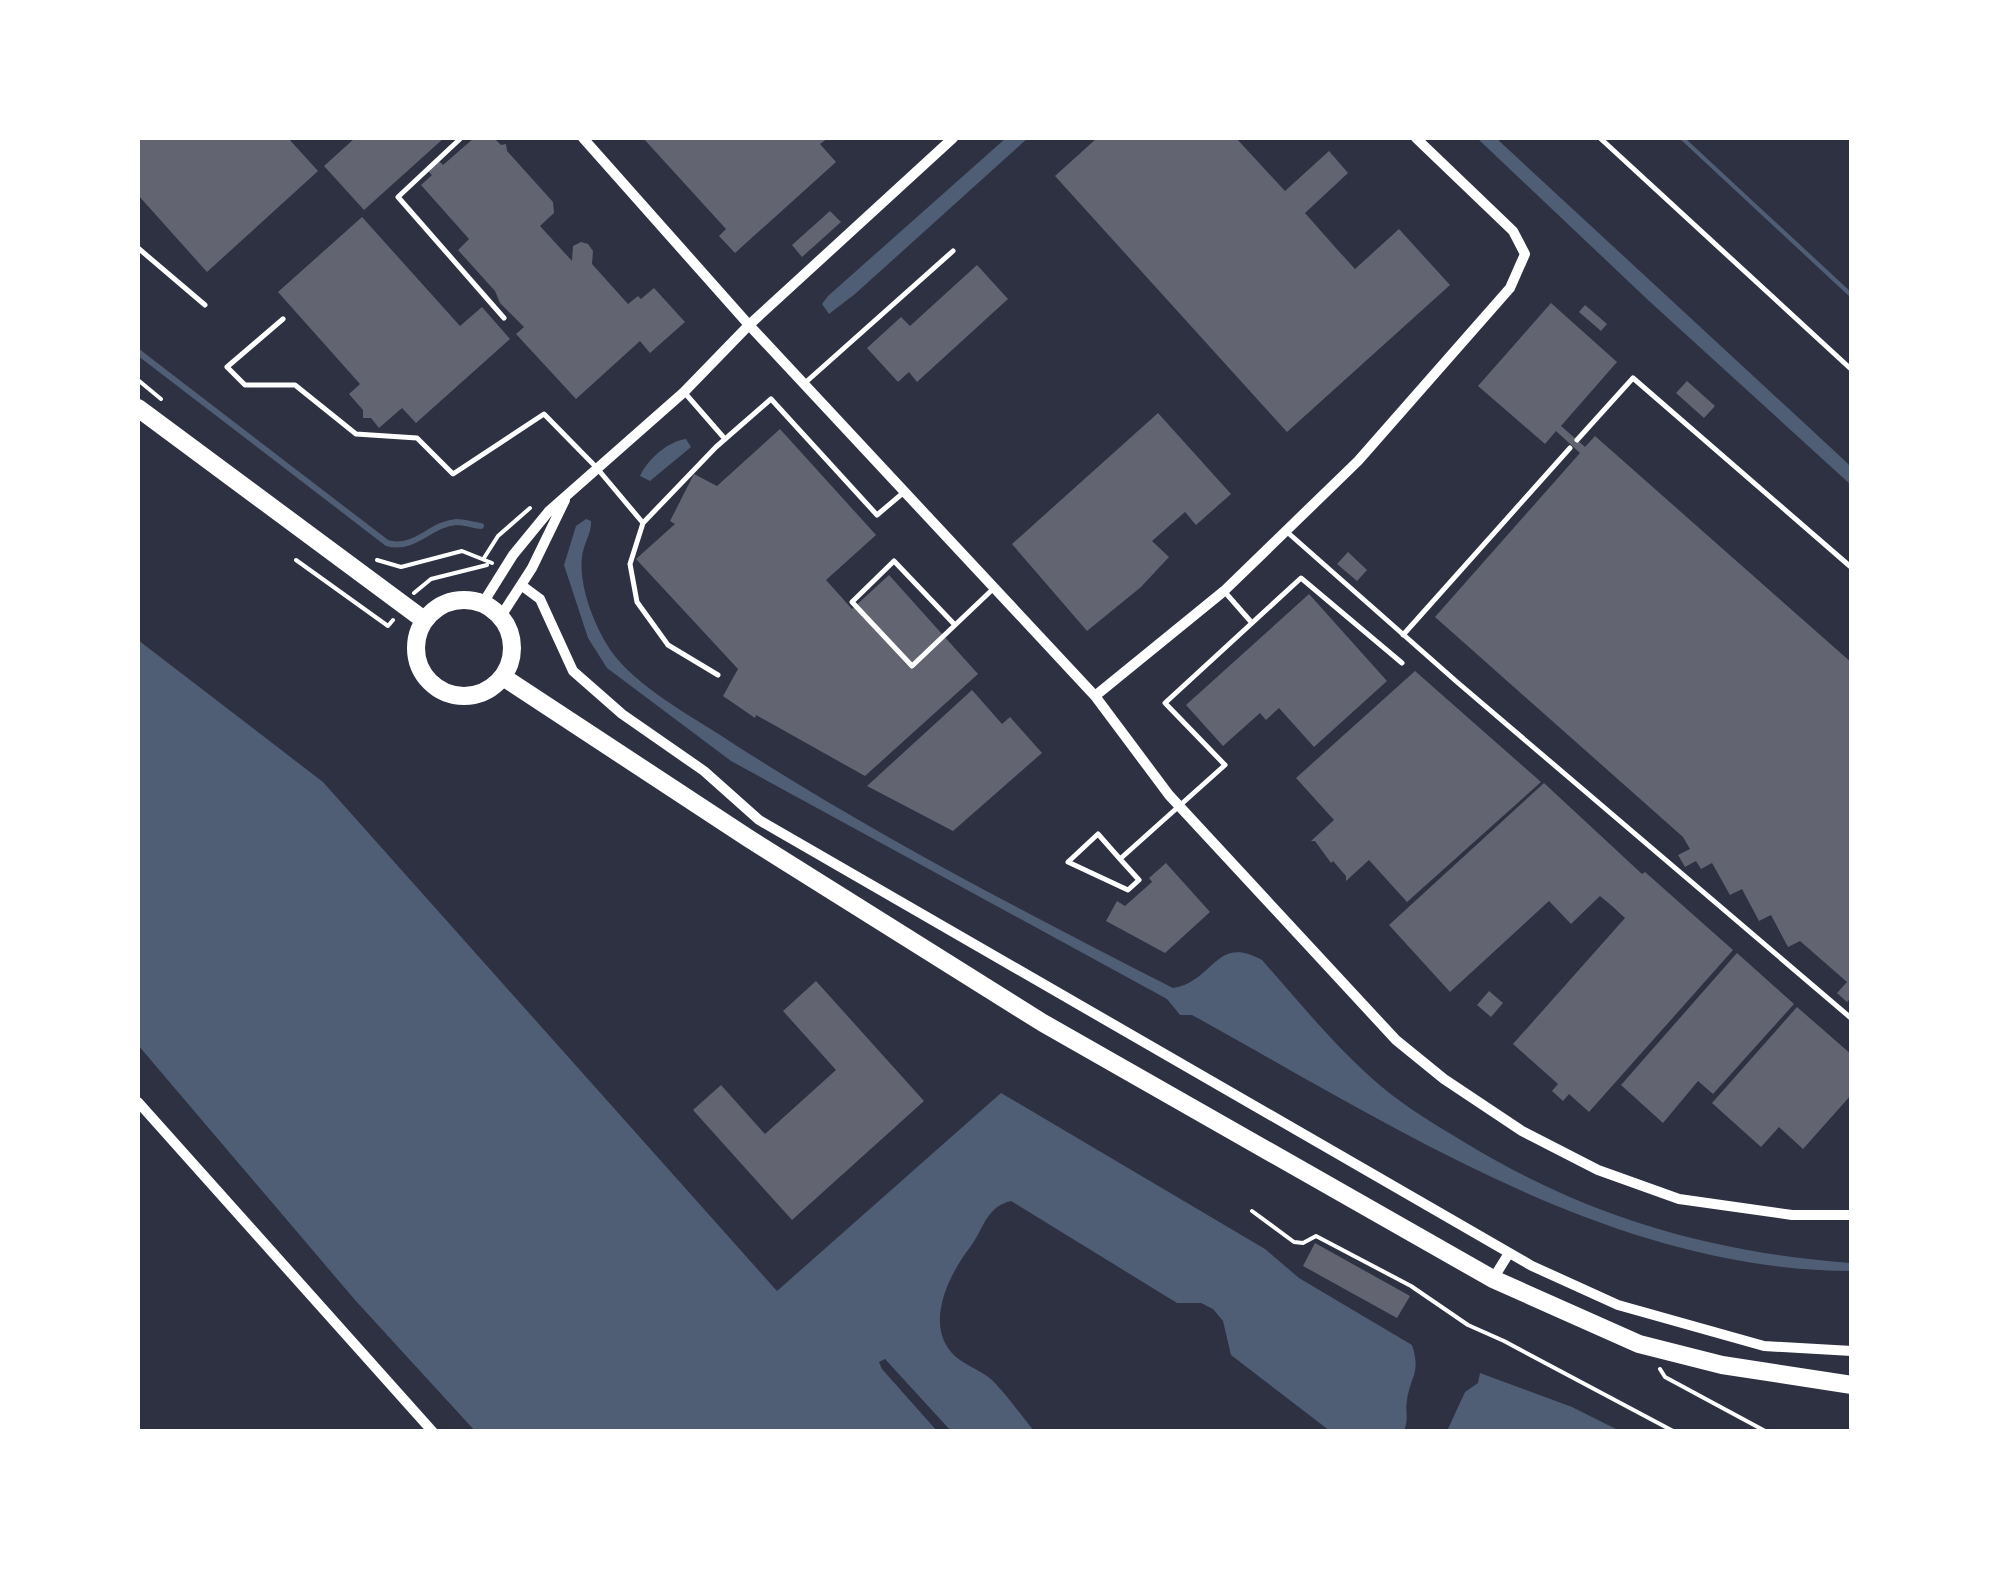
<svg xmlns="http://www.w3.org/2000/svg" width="1989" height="1569" font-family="Commissioner,sans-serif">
  <rect width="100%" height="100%" fill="#2d3142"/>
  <!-- water -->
  <path fill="#4f5d75" d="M1006 138H1028L855 294 829 314 822 304 828 296Z
    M1477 138H1496L1843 459 1851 467V485L1648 300Z
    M1679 138H1685L1851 292V298Z
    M686 439 691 447 650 481 640 476C647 460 668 441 686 439Z
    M586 519 591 521C592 533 583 544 582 557 579 584 592 619 606 643 626 679 682 711 717 733 862 828 1018 909 1173 988 1215 981 1215 934 1262 960 1300 1003 1337 1049 1382 1087 1407 1108 1436 1125 1464 1142 1587 1217 1708 1252 1851 1263V1271C1611 1270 1395 1127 1192 1015H1180L1167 999 731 761 607 668 588 638 564 565 576 526Z
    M138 640 323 782 777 1291 1001 1093 1265 1249 1299 1278 1412 1345C1421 1373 1411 1375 1407 1400 1405 1412 1409 1419 1404 1431H1330L1231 1355 1223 1321 1213 1309 1201 1303H1177L1011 1201C986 1207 984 1228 971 1246 949 1274 922 1327 956 1357 968 1367 984 1371 995 1383 1009 1398 1021 1415 1034 1431H951L885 1359 879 1362 882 1369 937 1431H475L355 1300 138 1045Z
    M1480 1373 1572 1407 1620 1431H1447L1465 1392 1478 1383Z"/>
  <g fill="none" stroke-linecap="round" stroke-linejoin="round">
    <!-- stream -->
    <path stroke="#4f5d75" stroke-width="6" d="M138 352 387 543C415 551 430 524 456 522 464 522 473 525 481 526"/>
  </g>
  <!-- building -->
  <path fill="#626471" d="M138 138H288L318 171 207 272 138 195Z
    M355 138H444L364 210 324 166Z
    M474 138H494L501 145 506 144 507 151 553 202 554 213 540 226 572 261 573 246 581 242 588 244 593 251 592 264 628 304 638 296 641 299 654 288 685 322 650 353 640 341 576 399 516 334 524 327 500 303 495 291 458 250 469 239 421 185 432 175 428 171 439 161 443 165Z
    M643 138H828L820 144 836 162 735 253 719 236 726 229Z
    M1097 138H1236L1285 191 1329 151 1348 173 1305 213 1335 247 1355 269 1399 229 1450 285 1287 432 1055 176Z
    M830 211 841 222 802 257 792 245Z
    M362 217 460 326 482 307 510 339 416 423 402 408 379 428 371 418H363V410L349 394 360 384 278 292Z
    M977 265 1008 299 917 382 909 372 898 382 867 348 901 317 910 326Z
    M1551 303 1617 362 1561 426 1585 447 1595 436 1852 663V997L1847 1002 1837 993 1847 982 1800 941 1788 947 1771 915 1759 921 1742 889 1730 895 1712 863 1701 869 1696 861 1685 867 1678 855 1690 849 1683 837 1435 617 1580 453 1556 431 1545 444 1478 386Z
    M1585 305 1607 324 1601 331 1579 312Z
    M1687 381 1715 406 1704 418 1676 393Z
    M1158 413 1231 494 1196 525 1185 512 1152 541 1169 557 1141 587 1087 631 1012 544Z
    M780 429 876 535 826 580 852 609 889 575 978 674 865 776 756 715 755 718 723 696 738 669 636 559 675 524 670 521 694 474 717 486Z
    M1348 552 1367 570 1357 581 1337 564Z
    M1309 594 1387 681 1314 747 1279 708 1266 720 1260 713 1223 746 1186 705Z
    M1415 671 1541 782 1407 902 1369 860 1346 881V876L1333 861 1331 863 1315 841H1311L1334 820 1296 778Z
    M972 690 1002 724 1010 717 1042 753 953 831 867 786Z
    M1544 783 1642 874 1645 872 1733 950 1589 1112 1569 1094 1563 1101 1552 1091 1558 1084 1513 1044 1625 918 1612 906 1600 896 1571 924 1549 901 1450 992 1389 925Z
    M1166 863 1210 912 1165 953 1106 921 1117 901 1125 906 1152 882 1149 878Z
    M1737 953 1794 1004 1713 1094 1698 1081 1663 1123 1621 1085Z
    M816 981 924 1101 792 1220 693 1110 721 1085 765 1134 836 1070 783 1011Z
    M1489 991 1503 1003 1491 1017 1477 1005Z
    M1797 1007 1852 1055V1094L1803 1149 1779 1127 1761 1147 1712 1103Z
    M1315 1243 1410 1296 1397 1318 1303 1266Z"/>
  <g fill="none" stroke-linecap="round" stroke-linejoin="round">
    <!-- path -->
    <path stroke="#fff" stroke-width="4" d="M138 380 161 399
      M484 558 498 536 530 508
      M296 560 388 626 393 620
      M377 560 401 567 462 551 492 563
      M414 593 431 579 487 565
      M1252 1211 1294 1242 1303 1243 1316 1236 1411 1286 1468 1325 1504 1341 1675 1432
      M1660 1369 1665 1377 1767 1432"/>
    <!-- service -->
    <path stroke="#fff" stroke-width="5" d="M461 138 398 197 504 318
      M1600 138 1852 370
      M138 248 205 305
      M283 319 227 367 245 385H295L356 434 417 438 453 474 544 414 596 467 643 523
      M806 382 953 251
      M684 392 725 439
      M1577 440 1633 378 1852 568
      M1286 531 1457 682 1852 1019
      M1224 591 1252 623
      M955 625 894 561 852 602 912 666 994 588
      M1403 635 1570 448
      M718 675 668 645 637 602 630 564 643 523 716 447 771 399 877 515 903 493
      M1120 859 1139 880 1128 890 1068 862 1098 834 1120 859 1225 765 1165 703 1301 578 1402 663"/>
    <!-- minor -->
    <path stroke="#fff" stroke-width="10" d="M583 138 749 325 1095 696 1169 795 1396 1040 1444 1079 1522 1131 1598 1170 1679 1199 1792 1215H1852
      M521 585 540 599 573 671 622 714 704 771 759 820 1532 1266 1618 1305 1764 1346 1852 1351
      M483 603 513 555 549 511 684 392 749 325 953 138
      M501 616 532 568 565 500
      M1095 696 1224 591 1358 461 1510 288 1525 254 1513 231 1416 138
      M138 1102 433 1432
      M1493 1279 1509 1253"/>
    <!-- primary -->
    <path stroke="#fff" stroke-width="18" d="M138 408 424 620
      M416 648a48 48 0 1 1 96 0a48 48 0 1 1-96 0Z
      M503 677 748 838 1043 1023 1493 1279 1639 1344 1722 1365 1852 1385"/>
  </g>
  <!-- border -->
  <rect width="1989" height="1569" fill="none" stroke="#ffffff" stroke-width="280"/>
</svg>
